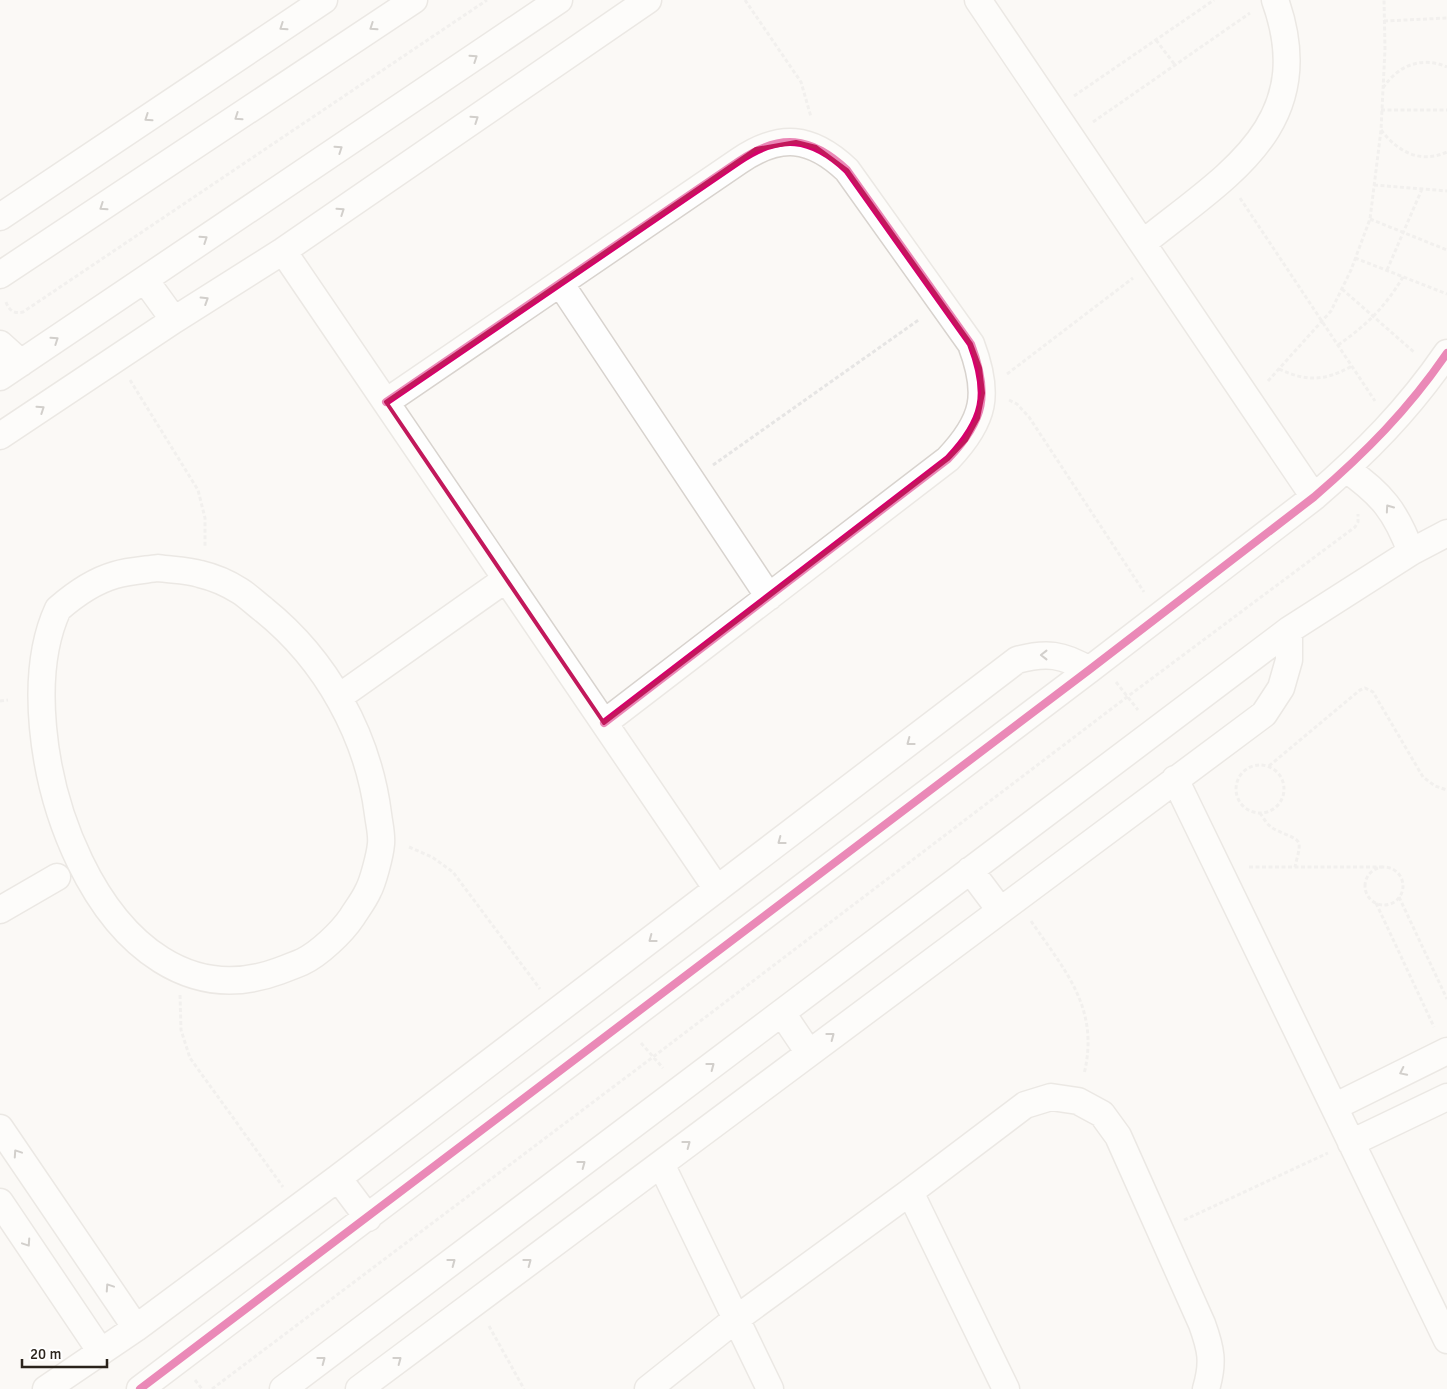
<svg xmlns="http://www.w3.org/2000/svg" width="1447" height="1389" font-family="Signika,sans-serif">
  <rect width="100%" height="100%" fill="#fbf9f6"/>
  <g fill="none" stroke-linecap="round" stroke-linejoin="round">
    <defs>
      <path id="minor" d="M978 0 1314 497
        M0 217 324 0
        M1143 243C1227 175 1320 125 1275 0
        M283 251 717 889
        M0 275 414 0
        M145 280 174 320
        M560 283 769 597
        M0 344 21 363
        M0 377 559 0
        M386 402 739 161C780 133 811 136 847 170L971 344C990 394 985 420 948 459L604 723
        M0 436 174 320 283 251 648 0
        M1346 469C1382 494 1396 512 1411 552
        M158 568C171 570 187 570 200 574 213 577 229 584 240 591 248 596 256 604 264 610 326 660 368 735 378 814 379 823 382 834 381 844 380 855 373 882 368 891 364 900 357 909 352 917 342 932 319 954 302 962 295 965 287 968 279 971 101 1037 0 734 58 609 74 595 94 581 115 575 128 571 144 570 158 568Z
        M339 697 506 579
        M1175 779 1447 1340
        M970 870 1000 910
        M0 910 57 877
        M782 1013 809 1053
        M1334 1107 1447 1051
        M0 1128 136 1328
        M1351 1143 1447 1097
        M661 1164 770 1389
        M338 1178 368 1218
        M910 1192 1006 1389
        M0 1202 101 1352
        M46 1389 136 1328 338 1178 1017 660C1046 652 1063 654 1089 670
        M140 1389 1089 670 1314 497C1365 453 1408 410 1447 353
        M283 1389 1289 630 1411 552 1447 533
        M359 1389 1264 714 1281 688 1289 660V630
        M648 1389 736 1319 910 1192 1025 1105 1051 1097 1078 1101 1102 1114 1118 1136 1202 1324C1211 1349 1214 1362 1206 1389"/>
    </defs>
    <!-- minor casing -->
    <use href="#minor" stroke="#d8d3ce" stroke-width="29"/>
    <!-- path -->
    <path stroke="#e6e5e4" stroke-width="3" stroke-dasharray="4 2.5" stroke-linecap="butt" d="M745 0 801 82 811 117
      M1384 21 1447 18
      M1156 40 1175 65
      M1383 88C1398 65 1422 56 1447 67
      M1074 96 1214 0
      M1381 110H1447
      M1093 122 1250 13
      M1381 130C1398 152 1420 164 1447 152
      M1374 185 1447 191
      M1240 198 1375 401
      M1370 219 1447 250
      M1355 258 1447 294
      M1387 270 1422 189
      M1342 289 1415 353
      M6 302C9 311 15 314 23 312L487 0
      M1338 345C1367 325 1385 307 1403 277
      M1279 369C1307 382 1325 381 1352 366
      M1007 374 1133 278
      M130 380 198 490 205 518V546
      M1268 381 1331 311 1351 270 1370 219 1381 130 1385 49 1384 0
      M1009 400 1017 404 1029 417 1144 592
      M713 465 920 319
      M1116 682 1138 710
      M0 701 8 700
      M1236 789a24 24 0 1 1 48 0a24 24 0 1 1-48 0Z
      M1269 766 1360 690 1365 688 1373 692 1423 777 1435 786 1447 790
      M1260 813C1263 817 1266 823 1270 826 1277 833 1298 836 1299 844 1300 851 1296 860 1295 867
      M409 847 432 857 453 872 540 989
      M1249 867H1384
      M1365 886a19 19 0 1 1 38 0a19 19 0 1 1-38 0Z
      M1399 897 1447 999
      M1376 903 1434 1027
      M1031 921C1066 972 1100 1009 1084 1074
      M180 995 181 1030 190 1058 283 1187
      M641 1043 663 1068
      M1184 1220 1328 1153
      M489 1326 524 1389
      M195 1380 202 1389
      M212 1389 653 1057 1127 697 1355 527 1358 522V514"/>
    <!-- minor -->
    <use href="#minor" stroke="#fefefe" stroke-width="26"/>
    <defs>
      <path id="cycleway" d="M386 402 739 161C780 133 811 136 847 170L971 344C990 394 985 420 948 459L604 723
        M140 1389 1089 670 1314 497C1365 453 1408 410 1447 353"/>
    </defs>
    <!-- cycleway casing -->
    <use href="#cycleway" stroke="#fff" stroke-width="11"/>
    <!-- cycleway -->
    <use href="#cycleway" stroke="#d6006c" stroke-width="8"/>
  </g>
  <!-- one-way arrows -->
  <defs><path id="oneway-chevron" d="M-2-3.5L2.5 0L-2 3.5" fill="none" stroke-width="1.6" stroke-linecap="round" stroke-linejoin="round" transform="scale(1.25)"/></defs>
  <g stroke="#9f9b98">
    <use href="#oneway-chevron" transform="translate(283 27) rotate(146)"/>
    <use href="#oneway-chevron" transform="translate(373 27) rotate(146)"/>
    <use href="#oneway-chevron" transform="translate(474 58) rotate(-34)"/>
    <use href="#oneway-chevron" transform="translate(238 117) rotate(146)"/>
    <use href="#oneway-chevron" transform="translate(148 118) rotate(146)"/>
    <use href="#oneway-chevron" transform="translate(475 119) rotate(-34)"/>
    <use href="#oneway-chevron" transform="translate(339 149) rotate(-34)"/>
    <use href="#oneway-chevron" transform="translate(103 207) rotate(146)"/>
    <use href="#oneway-chevron" transform="translate(341 211) rotate(-34)"/>
    <use href="#oneway-chevron" transform="translate(204 239) rotate(-34)"/>
    <use href="#oneway-chevron" transform="translate(205 300) rotate(-32)"/>
    <use href="#oneway-chevron" transform="translate(55 340) rotate(-34)"/>
    <use href="#oneway-chevron" transform="translate(41 409) rotate(-34)"/>
    <use href="#oneway-chevron" transform="translate(1389 508) rotate(-125)"/>
    <use href="#oneway-chevron" transform="translate(1044 655) rotate(180)"/>
    <use href="#oneway-chevron" transform="translate(910 742) rotate(143)"/>
    <use href="#oneway-chevron" transform="translate(781 841) rotate(143)"/>
    <use href="#oneway-chevron" transform="translate(652 939) rotate(143)"/>
    <use href="#oneway-chevron" transform="translate(831 1036) rotate(-37)"/>
    <use href="#oneway-chevron" transform="translate(711 1066) rotate(-37)"/>
    <use href="#oneway-chevron" transform="translate(1403 1072) rotate(154)"/>
    <use href="#oneway-chevron" transform="translate(687 1144) rotate(-37)"/>
    <use href="#oneway-chevron" transform="translate(17 1153) rotate(-124)"/>
    <use href="#oneway-chevron" transform="translate(582 1164) rotate(-37)"/>
    <use href="#oneway-chevron" transform="translate(27 1243) rotate(56)"/>
    <use href="#oneway-chevron" transform="translate(452 1262) rotate(-37)"/>
    <use href="#oneway-chevron" transform="translate(528 1262) rotate(-37)"/>
    <use href="#oneway-chevron" transform="translate(109 1287) rotate(-124)"/>
    <use href="#oneway-chevron" transform="translate(322 1360) rotate(-37)"/>
    <use href="#oneway-chevron" transform="translate(398 1360) rotate(-37)"/>
  </g>
  <!-- marked area -->
  <path d="M0 0H1447V1389H0ZM796 142 816 147 847 170 971 344 980 368 983 393 978 418 966 440 948 459 604 723 386 402 756 149Z" fill="#fbf9f6" fill-opacity=".55" fill-rule="evenodd"/>
  <path fill="none" stroke="#c2185b" stroke-width="4" stroke-linejoin="round" d="M796 142 816 147 847 170 971 344 980 368 983 393 978 418 966 440 948 459 604 723 386 402 756 149Z"/>
  <!-- scale -->
  <path d="M22 1359v8h85v-8" fill="none" stroke="#2a231b" stroke-width="2.5"/>
  <text x="30" y="1359" font-size="15" fill="#2a231b" stroke="#ffffff" stroke-width="4" paint-order="stroke">20 m</text>
</svg>
